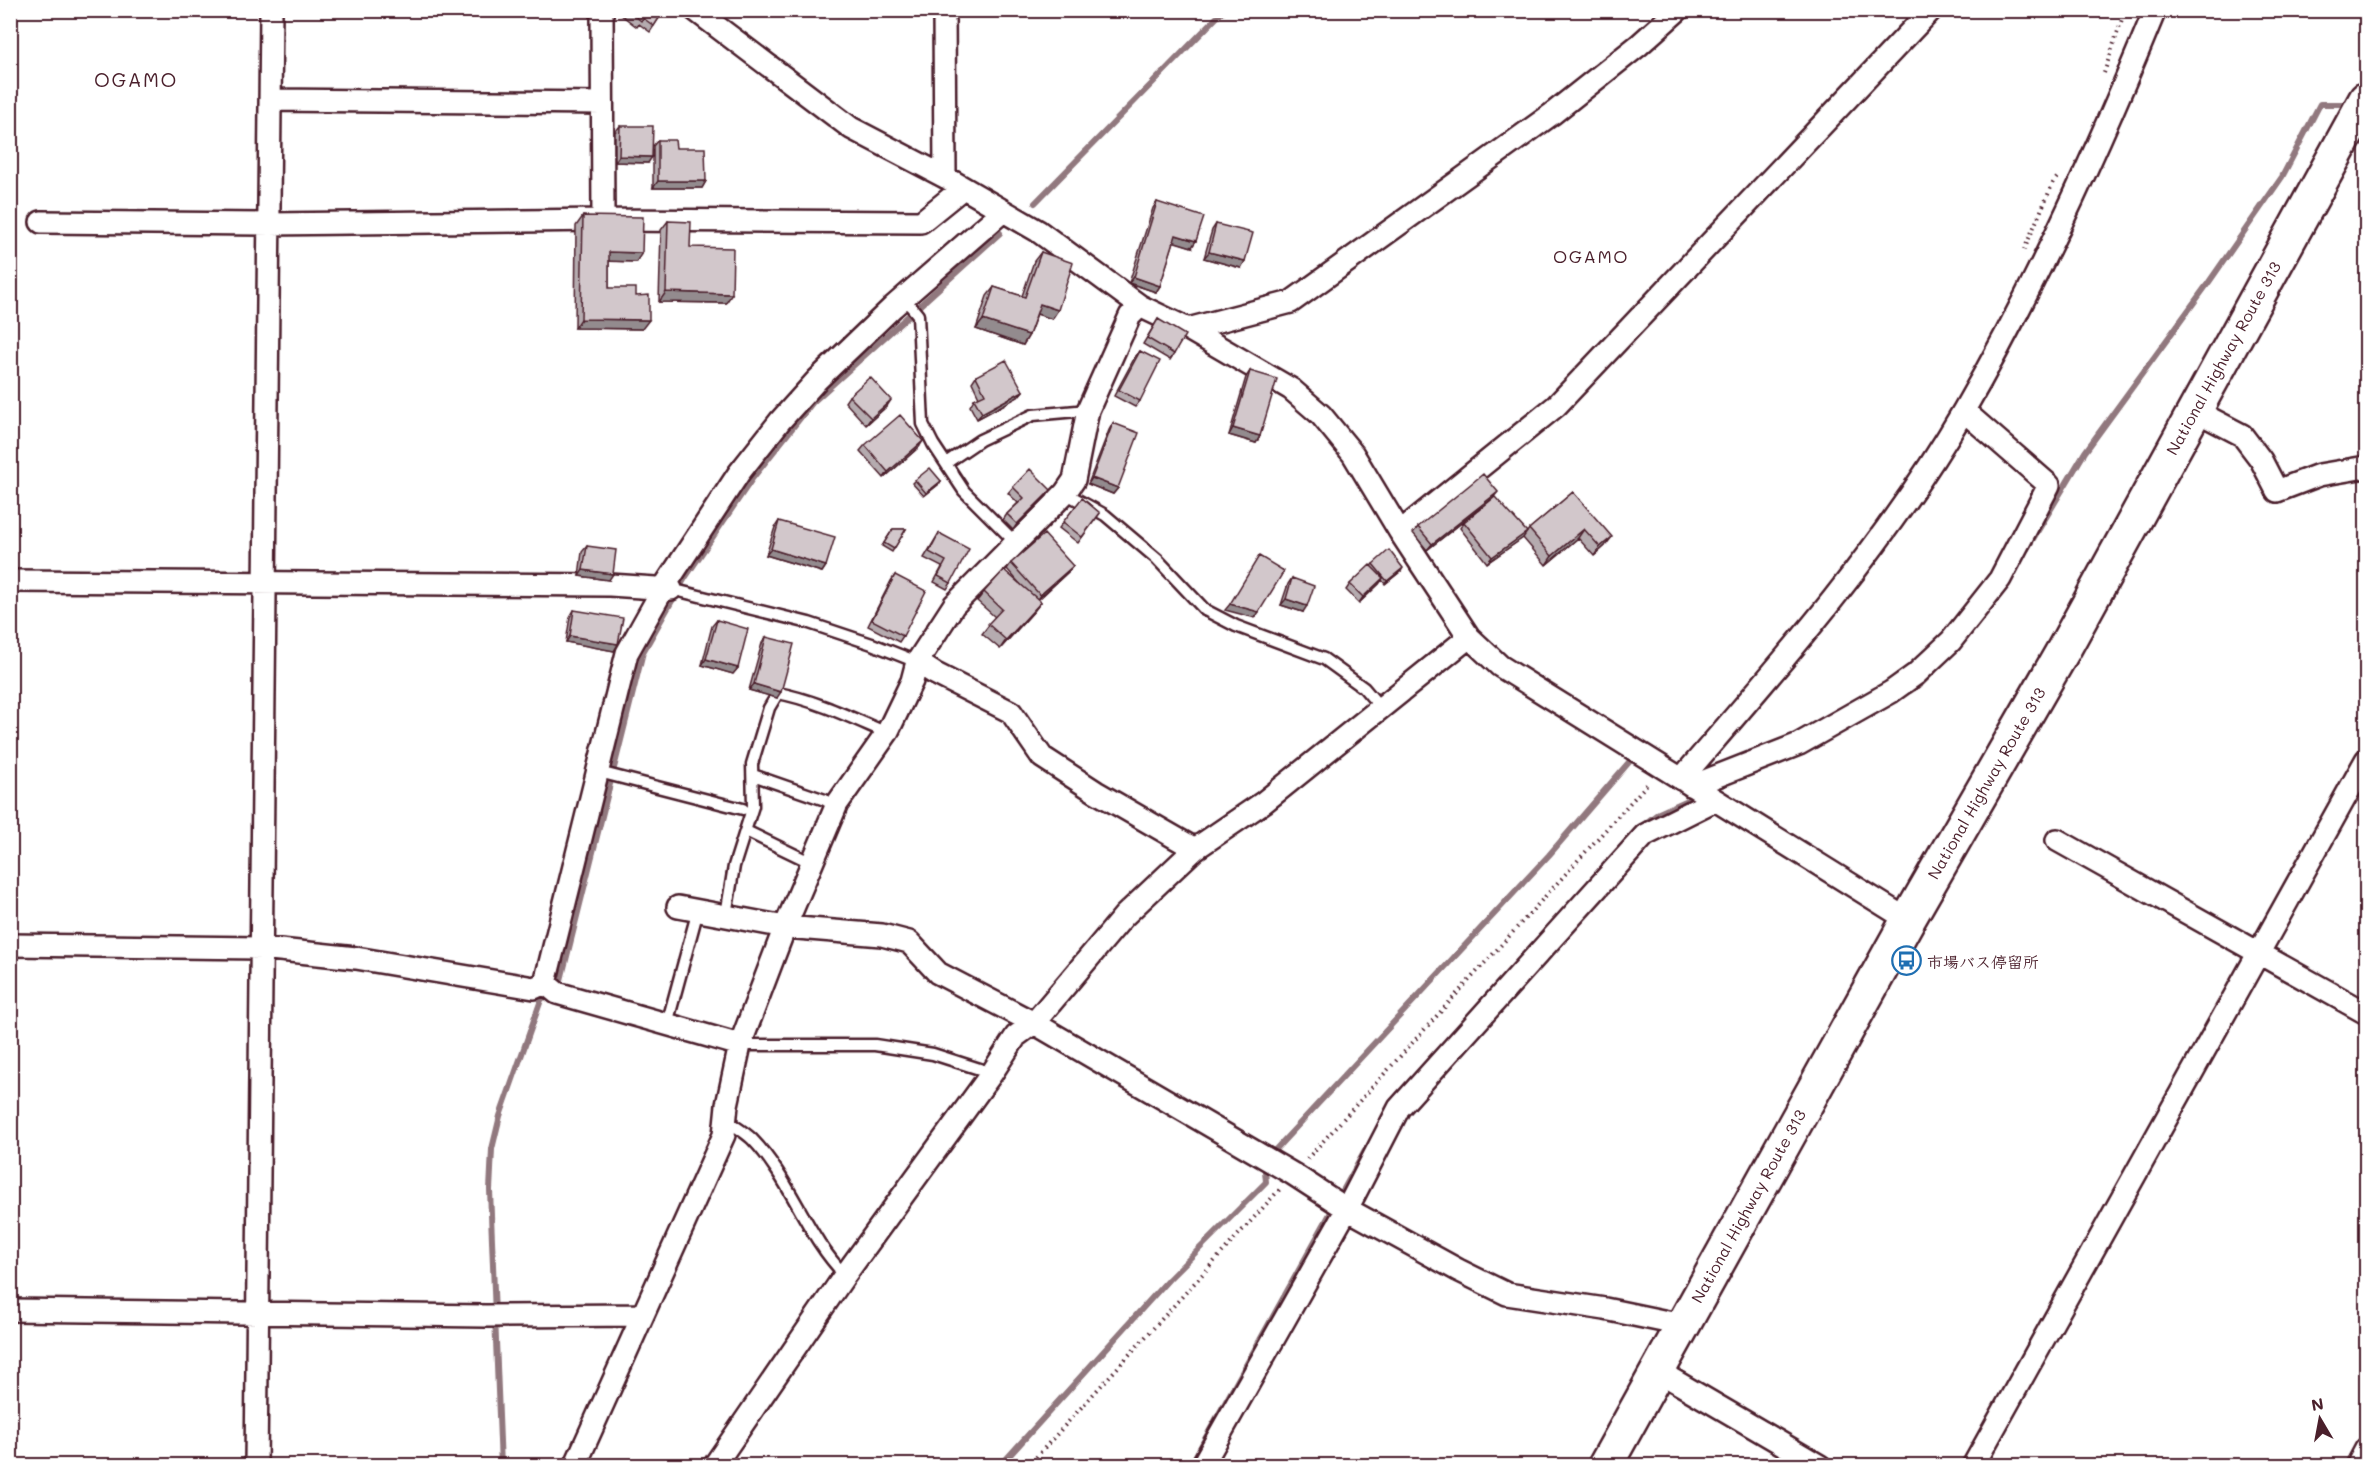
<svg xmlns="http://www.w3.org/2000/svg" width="2377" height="1476" font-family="Mali,'Klee One',sans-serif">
  <rect width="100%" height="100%" fill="#fff"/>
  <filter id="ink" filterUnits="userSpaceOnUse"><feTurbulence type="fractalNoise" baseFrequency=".0167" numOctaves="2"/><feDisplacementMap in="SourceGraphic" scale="12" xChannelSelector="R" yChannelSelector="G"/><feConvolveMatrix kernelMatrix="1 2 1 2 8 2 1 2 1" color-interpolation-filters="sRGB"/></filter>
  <g filter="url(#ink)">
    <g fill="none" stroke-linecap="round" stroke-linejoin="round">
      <!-- stream -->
      <path stroke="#91787e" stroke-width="6" d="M1035 203 1224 10
        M2027 549 2085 452 2209 282 2282 177 2320 104H2352
        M1910 691 1921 684 1934 671
        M1638 829 1659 813 1699 795
        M1275 1150 1549 855 1630 761
        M501 1466 490 1190 492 1149 500 1116 541 1000 561 980 643 652 685 578 752 479 813 402 1000 233
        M1000 1466 1169 1279 1266 1182 1265 1171
        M1190 1466 1366 1149"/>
      <defs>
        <path id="service" d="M904 298 918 315 923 424 933 444 964 491 1016 543
          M946 463 980 440 1033 415 1088 410
          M1065 493 1105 515 1157 559 1205 610 1236 626 1324 659 1364 688 1381 708
          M671 589 809 623 872 644 917 662
          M599 772 743 809
          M753 775 825 800 836 807
          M746 831 812 863
          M726 915 734 866 753 806 752 764 769 708 778 693C815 700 852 718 887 733
          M667 1024 698 910
          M740 1045H875L933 1054 992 1073
          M726 1120C734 1126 745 1132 752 1139 791 1179 806 1236 845 1275"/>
        <path id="minor" d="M602 10 603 220
          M695 10 851 128 945 177 1038 231 1140 306 1188 329 1291 389 1321 415 1353 454 1400 532 1469 637 1500 666 1908 920
          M944 10 945 177
          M271 100 602 103
          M41 222 270 224 603 220 921 222 963 188
          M1188 329 1291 302 1552 114 1639 45 1678 10
          M2194 410 2242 435 2261 460 2277 491 2319 475 2366 467
          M1400 532 1556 406 1931 10
          M10 581 610 585 671 589
          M917 662 934 673 1011 712 1042 757 1096 792 1195 849
          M1681 779C1782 663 1887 543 1964 410 2038 282 2099 147 2155 10
          M1692 786 1799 744 1891 692 1916 674 1951 641 2000 579 2049 485 1964 411
          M2057 840 2366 1013
          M678 907 785 927 882 935 909 942 938 973 1034 1023 1293 1174 1347 1209 1458 1270 1507 1294 1605 1309 1682 1325
          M10 945 261 948 356 958 534 988 545 983 627 653 664 587 739 473 780 421 817 380 893 307 1003 211
          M545 983 557 993 740 1045
          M10 1310 486 1316 642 1315
          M1656 1370 1820 1466
          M256 1466 271 10
          M575 1466 724 1135 727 1105 740 1045 785 927 837 804 887 733 912 681 917 662 954 605 1065 493 1074 480 1088 410 1130 316 1140 306
          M714 1466 845 1275 992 1073 1016 1036 1034 1023 1124 916 1195 849 1264 802 1469 637
          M1202 1466 1347 1209 1399 1108 1645 835 1715 800
          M1973 1466 2366 760
          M2357 1466 2366 1449"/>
        <path id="trunk" d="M1605 1466 1908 920 2064 649 2366 99"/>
      </defs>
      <!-- service casing -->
      <use href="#service" stroke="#4a1f2b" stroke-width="15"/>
      <!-- minor casing -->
      <use href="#minor" stroke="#4a1f2b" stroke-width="26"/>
      <!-- trunk casing -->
      <use href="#trunk" stroke="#4a1f2b" stroke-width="38"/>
      <!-- path -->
      <path stroke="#4a1f2b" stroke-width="4" stroke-dasharray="1.5 4.5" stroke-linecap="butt" d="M2104 73 2125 10
        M2024 250 2053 183 2059 175
        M1307 1159 1649 782
        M1028 1466 1280 1189"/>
      <!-- service -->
      <use href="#service" stroke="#fff" stroke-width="10"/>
      <!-- minor -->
      <use href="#minor" stroke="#fff" stroke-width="21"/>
      <!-- trunk -->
      <use href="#trunk" stroke="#fff" stroke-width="33"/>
    </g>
    <!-- wall -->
    <path fill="#b5abaf" stroke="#4a1f2b" stroke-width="1.5" d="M617 10H658L661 15 650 32 639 24 637 27 616 11Z
      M620 126 648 163 615 162V132Z
      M658 140 676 148 706 181 702 188H653V146Z
      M1157 202 1192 247 1174 241 1160 286 1156 292 1129 283 1153 208Z
      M583 216 636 262 609 261V288L636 296 642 329 575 328 576 226Z
      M668 221 690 247 726 303 659 302 661 230Z
      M1216 224 1241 268 1204 258 1212 230Z
      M1041 252 1052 319 1037 314 1029 335 1023 345 976 329 987 296 994 287 1022 296 1034 261Z
      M1158 319 1174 354 1170 360 1143 344Z
      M1140 351V401L1135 407 1114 396 1135 357Z
      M1250 371 1260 436 1256 443 1229 435 1246 377Z
      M976 376 1023 391 1018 397 977 419 970 406 974 399 979 397 972 382Z
      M849 396 887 406 866 425 845 402Z
      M1113 423 1118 488 1113 494 1088 484 1109 430Z
      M865 445 919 447 884 478 860 451Z
      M915 480 941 481 939 484 924 496 912 483Z
      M1013 487 1047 496 1013 530 1003 520 1007 514 1018 503 1008 493Z
      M1573 492 1605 546 1594 556 1578 538 1546 565 1523 538 1487 563 1460 528 1464 522 1527 532 1529 529Z
      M1082 498 1100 513 1078 543 1059 528Z
      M1493 498 1427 550 1413 533 1418 527Z
      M779 521 826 566 822 572 766 555 775 527Z
      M893 529H906L892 552 882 546Z
      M939 533 951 583 947 589 934 582 942 567 924 558Z
      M587 546 609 580 579 576 582 552Z
      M1011 563 1073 566 1068 572 1038 600 1041 602 1034 611 1000 649 982 634 995 617 977 601 984 592 1021 585 1007 569Z
      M1373 564 1401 571 1385 584 1382 580 1379 584 1359 603 1346 590 1350 584 1371 566Z
      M895 575 903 636 899 642 868 626 891 581Z
      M1292 578 1303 612 1281 605 1288 584Z
      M574 610 618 644 614 651 566 642 570 617Z
      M717 620 738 668 733 674 702 665 712 626Z
      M766 637 777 698 749 690 762 643Z"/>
    <!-- shaded-wall -->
    <path fill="#938b8e" stroke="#4a1f2b" stroke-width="1.5" d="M619 156 652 157 648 163 615 162Z
      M658 181H706L702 188H653Z
      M1176 235 1196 241 1192 247 1172 241Z
      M609 252 642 253 636 262 603 261Z
      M1209 252 1245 261 1241 268 1204 258Z
      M1134 277 1160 286 1156 292 1129 283Z
      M666 292 732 294 726 303 659 302Z
      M1040 304 1058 310 1052 319 1034 313Z
      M581 319 649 320 642 329 575 328Z
      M983 320 1029 335 1023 345 976 329Z
      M1023 391 1018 397 977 419 982 413Z
      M891 400 887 406 866 425 871 418Z
      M1233 428 1260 436 1256 443 1229 435Z
      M923 441 919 447 884 478 888 472Z
      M1092 478 1118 488 1113 494 1088 484Z
      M941 481 939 484 924 496 926 493Z
      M1051 490 1047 496 1013 530 1017 524Z
      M1498 492 1493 498 1427 550 1432 544Z
      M1584 529 1578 538 1546 565 1552 556Z
      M1527 532 1523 538 1487 563 1492 557Z
      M1612 537 1605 546 1594 556 1600 547Z
      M771 549 826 566 822 572 766 555Z
      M1073 566 1068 572 1036 601 1040 595Z
      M1403 568 1401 571 1385 584 1387 581Z
      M583 570 613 574 609 580 579 576Z
      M1383 578 1379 584 1359 603 1363 597Z
      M1286 599 1307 606 1303 612 1281 605Z
      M1041 602 1034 611 1000 649 1006 640Z
      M1230 604 1259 612 1255 618 1225 610Z
      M570 636 618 644 614 651 566 642Z
      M706 659 738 668 733 674 702 665Z
      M754 684 781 692 777 698 749 690Z"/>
    <!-- building -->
    <path fill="#d2c7cb" stroke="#4a1f2b" stroke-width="1.5" d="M628 10H658L661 15 654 26 643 18 641 21Z
      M620 126H653L652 157 619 156Z
      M658 140H675L676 148H705L706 181H658Z
      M1157 202 1204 217 1196 241 1176 235 1160 286 1134 277Z
      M583 216 643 217 642 253 609 252V288H636V296L649 295V320L581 319Z
      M668 221 691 222 690 247 733 248 732 294 666 292Z
      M1216 224 1253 233 1245 261 1209 252Z
      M1041 252 1073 263 1058 310 1040 304 1029 335 983 320 994 287 1025 297Z
      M1158 319 1185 335 1174 354 1147 338Z
      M1140 351 1160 361 1140 401 1119 390Z
      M1006 360 1023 391 982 413 974 399 985 394 976 376Z
      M1250 371 1277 379 1260 436 1233 428Z
      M870 377 891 400 871 418 849 396Z
      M900 415 923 441 888 472 865 445Z
      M1113 423 1139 433 1118 488 1092 478Z
      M930 468 941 481 926 493 915 480Z
      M1030 469 1051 490 1017 524 1007 514 1024 498 1013 487Z
      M1483 474 1498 492 1432 544 1418 527Z
      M1573 492 1612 537 1600 547 1584 529 1552 556 1529 529Z
      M1495 497 1527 532 1492 557 1464 522Z
      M1082 498 1100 513 1082 537 1063 522Z
      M779 521 835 537 826 566 771 549Z
      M893 529H906L894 549 884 543Z
      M939 533 969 549 951 583 938 576 946 561 929 552Z
      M1044 534 1073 566 1040 595 1011 563Z
      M587 546 616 550 613 574 583 570Z
      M1389 550 1403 568 1387 581 1373 564Z
      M1259 556 1284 571 1259 612 1230 604Z
      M1370 565 1383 578 1363 597 1350 584Z
      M1004 570 1041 602 1006 640 988 624 1002 609 984 592Z
      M895 575 926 591 903 636 872 620Z
      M1292 578 1314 586 1307 606 1286 599Z
      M574 610 623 618 618 644 570 636Z
      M717 620 748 629 738 668 706 659Z
      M766 637 794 644 781 692 754 684Z"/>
  </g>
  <!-- icons -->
  <defs>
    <symbol id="bus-ring" viewBox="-11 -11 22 22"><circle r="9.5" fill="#fff" stroke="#1f6fb2" stroke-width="1.5"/><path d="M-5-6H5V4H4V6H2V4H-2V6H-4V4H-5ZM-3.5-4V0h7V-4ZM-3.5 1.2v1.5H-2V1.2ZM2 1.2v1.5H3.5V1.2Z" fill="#1f6fb2"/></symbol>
  </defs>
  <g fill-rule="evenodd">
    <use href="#bus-ring" x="1890" y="944" width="33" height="33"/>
  </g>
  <g text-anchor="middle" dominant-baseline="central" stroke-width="4.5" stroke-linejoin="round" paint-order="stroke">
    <!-- street labels -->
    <g font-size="16" fill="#4a1f2b" stroke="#fff">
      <text transform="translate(2223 358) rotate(-61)">National Highway Route 313</text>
      <text transform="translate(1986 783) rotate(-60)">National Highway Route 313</text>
      <text transform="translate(1748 1206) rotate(-61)">National Highway Route 313</text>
    </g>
    <!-- poi labels -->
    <g font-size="16" font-weight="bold" fill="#4a1f2b" stroke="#fff" text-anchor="start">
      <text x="1927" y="961">市場バス停留所</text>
    </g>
    <!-- neighbourhood labels -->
    <g font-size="18" letter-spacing="1.5" fill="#4a1f2b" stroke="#fff">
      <text x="1591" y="256">OGAMO</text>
    </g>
    <!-- quarter labels -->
    <g font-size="20" letter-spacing="1.5" fill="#4a1f2b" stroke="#fff">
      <text x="136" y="79">OGAMO</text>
    </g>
  </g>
  <!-- margin -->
  <rect width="2377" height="1476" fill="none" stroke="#fff" stroke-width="36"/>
  <rect x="18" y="18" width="2341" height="1440" fill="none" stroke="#4a1f2b" stroke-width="2" filter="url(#ink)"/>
  <!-- north arrow -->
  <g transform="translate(2320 1419) rotate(350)" stroke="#ffffff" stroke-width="4.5" paint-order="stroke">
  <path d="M0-4.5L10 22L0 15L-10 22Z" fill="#4a1f2b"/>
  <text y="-9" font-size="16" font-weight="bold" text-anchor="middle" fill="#4a1f2b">N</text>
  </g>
</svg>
